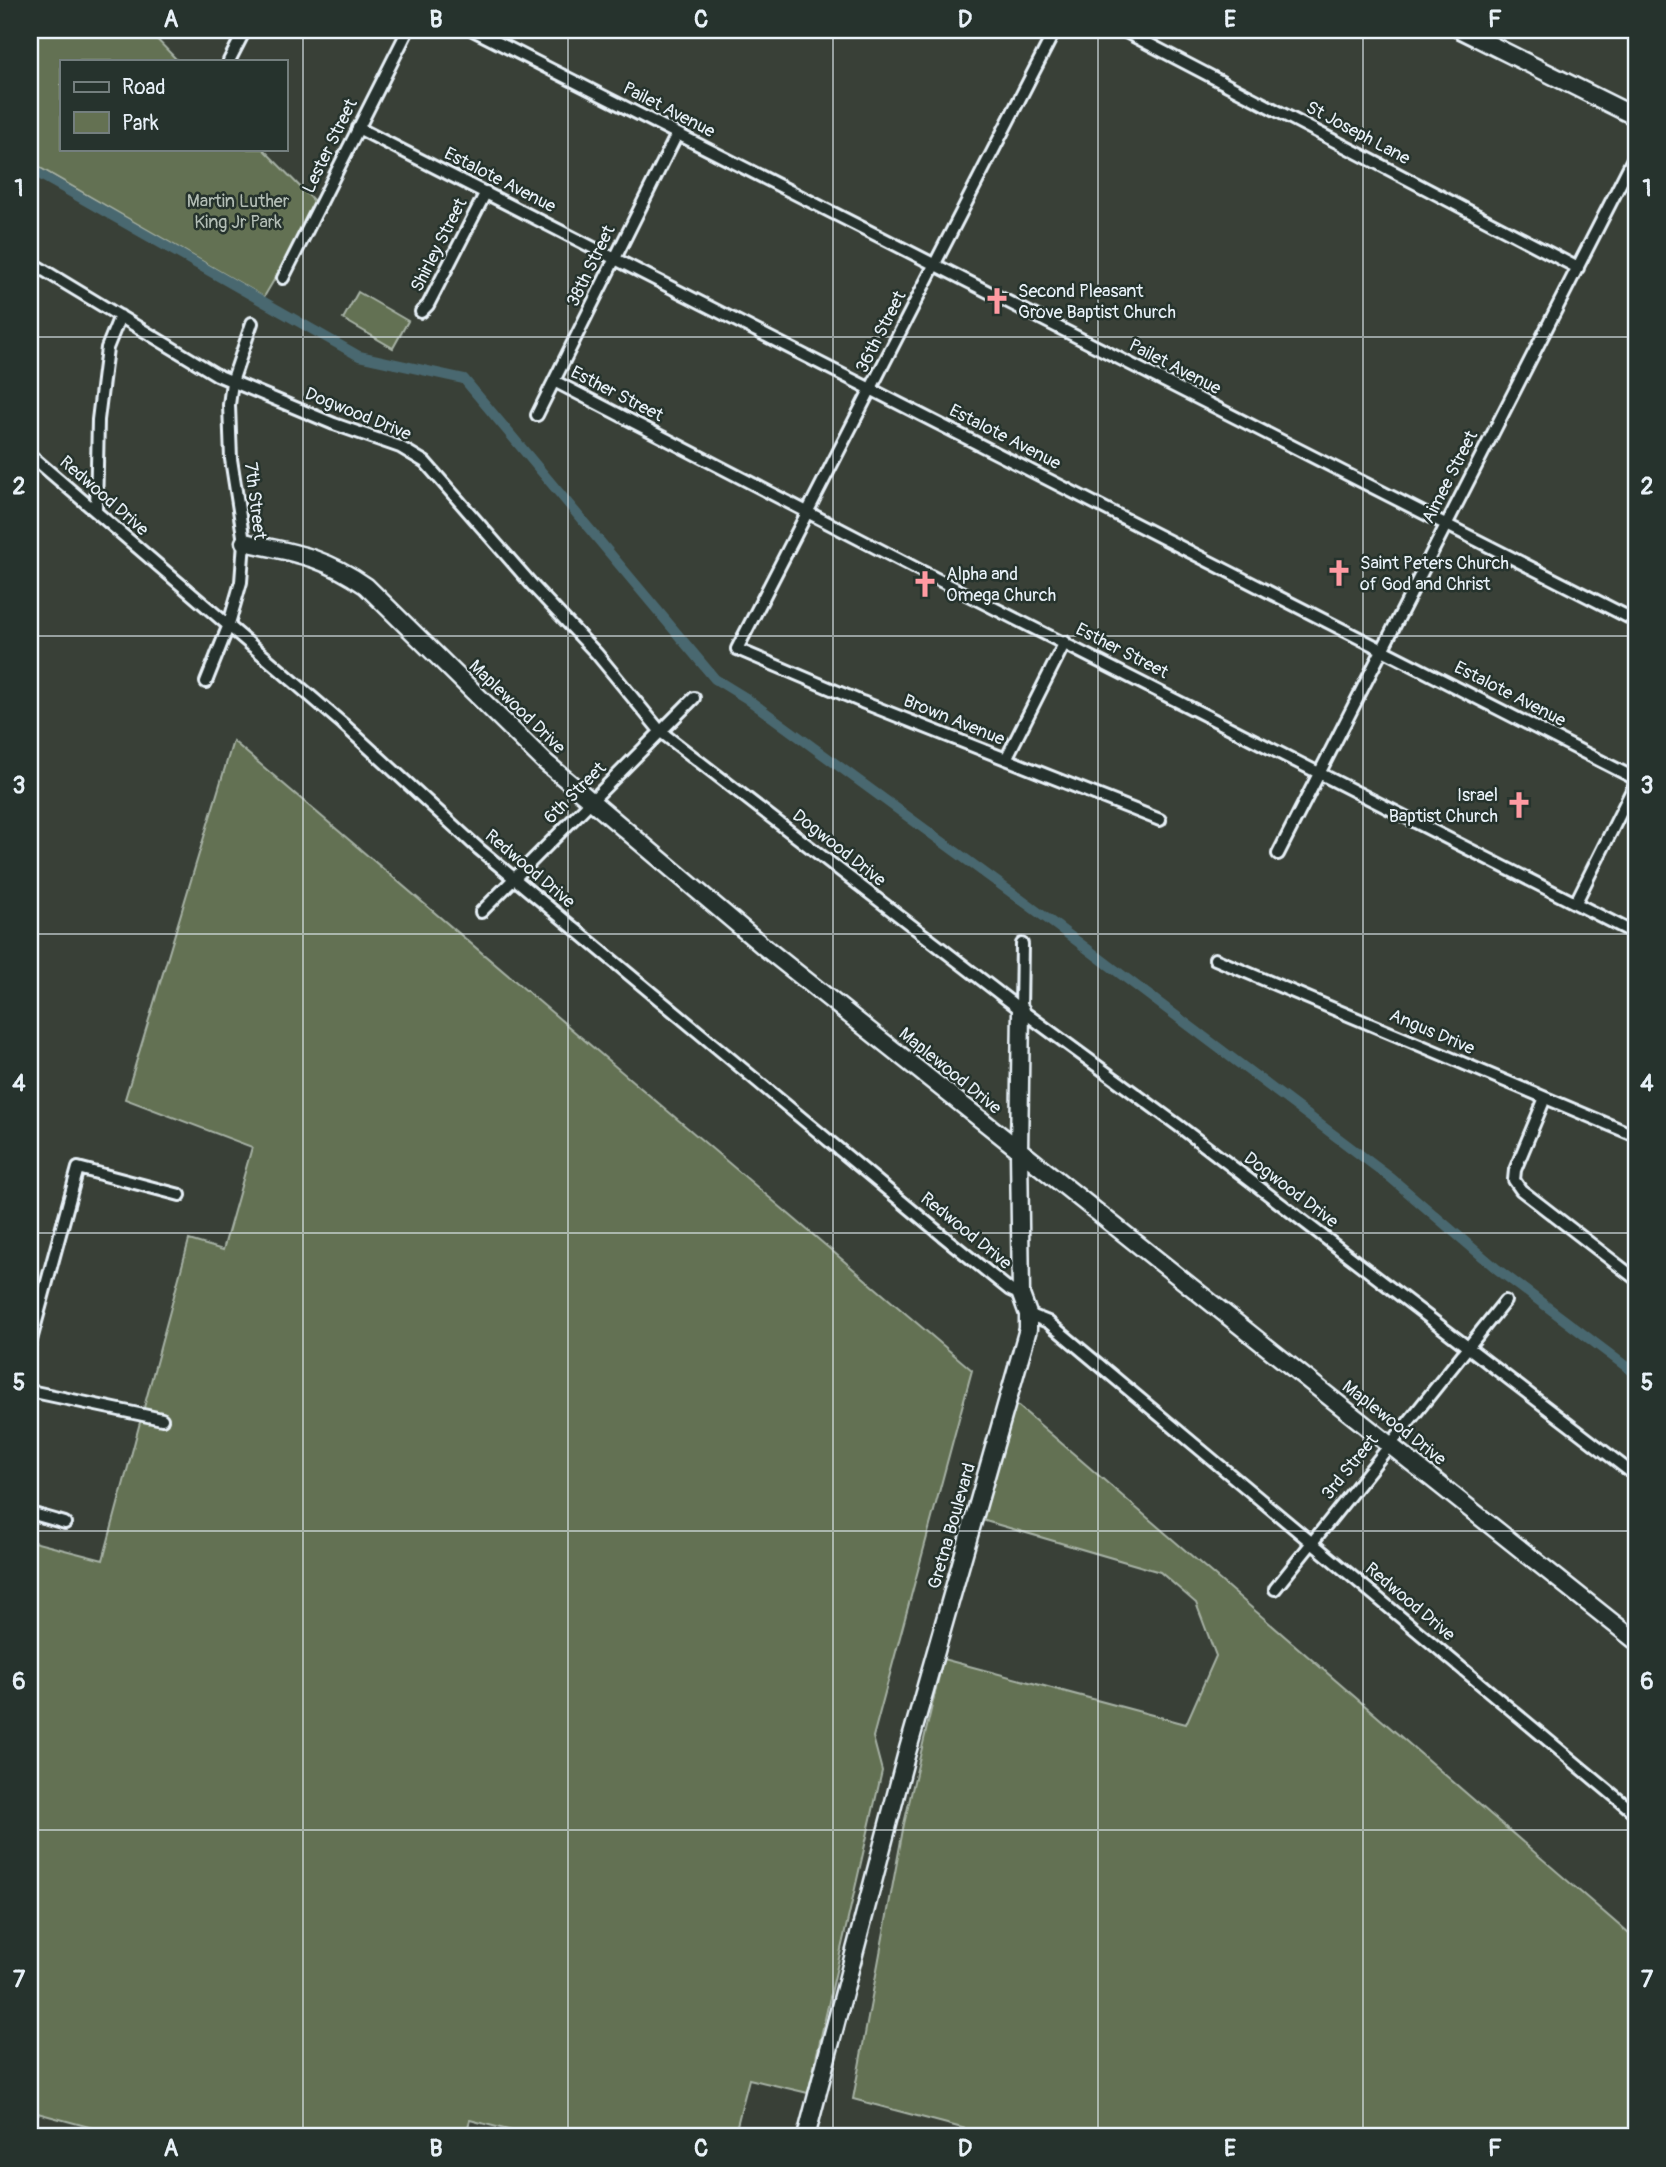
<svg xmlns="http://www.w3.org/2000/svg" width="1666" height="2167" font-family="Pangolin,sans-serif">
  <rect width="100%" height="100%" fill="#394037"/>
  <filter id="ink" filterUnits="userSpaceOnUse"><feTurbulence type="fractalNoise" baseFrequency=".0143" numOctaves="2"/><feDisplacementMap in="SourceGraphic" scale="14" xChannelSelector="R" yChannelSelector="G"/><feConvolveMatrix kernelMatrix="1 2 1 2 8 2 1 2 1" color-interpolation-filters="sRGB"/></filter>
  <g filter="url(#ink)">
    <!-- built -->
    <path fill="#494c42" d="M30 2124 76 2130 100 2137H30Z"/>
    <!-- green -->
    <path fill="#647152" stroke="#a6b1a5" stroke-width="2" d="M30 30H148L178 61H61V149H263L318 205 264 297 37 166 30 155Z
      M358 292 408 321 393 348 343 319Z
      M233 741 972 1370 873 1737 882 1771 808 2093 749 2079 734 2137H535L470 2120 465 2137H126L30 2111V1541L103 1560 189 1240 223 1250 252 1147 125 1099Z
      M1016 1404 1636 1940V2137H996L853 2099 904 1824 943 1659 1186 1724 1216 1656 1196 1603 1160 1572 982 1520Z"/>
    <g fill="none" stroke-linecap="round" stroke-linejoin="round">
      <!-- canal -->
      <path stroke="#4a6870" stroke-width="10" d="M30 169 359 356 464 379 715 679 746 698 1057 926 1391 1178 1497 1269 1636 1374"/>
      <defs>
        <path id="street" d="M473 30 1636 621
          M1055 30 737 649 862 702 1160 820
          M1122 30 1578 268
          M229 61 245 30
          M358 128 1636 779
          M30 262 217 375 334 424 400 447 425 462 534 587 597 654 661 732 1021 1010 1179 1126 1636 1476
          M283 278 408 30
          M421 312 428 305 486 192
          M554 381 921 571 1636 934
          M537 415 677 134
          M30 455 343 724 479 849 943 1236 1010 1290 1021 1295
          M96 511 98 420 107 348 120 316
          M206 682 228 627 241 582 244 542 231 459 229 405 232 382 252 323
          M1006 759 1065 642
          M1278 854 1636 153
          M1576 902 1636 782
          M481 912 694 698
          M1215 959 1636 1136
          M1021 1010 1022 944
          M1545 1098 1515 1170 1514 1180 1521 1190 1636 1279
          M1028 1314 1048 1322 1636 1814
          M30 1344 78 1168 180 1195
          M30 1391 162 1419
          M30 1513 65 1523
          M1275 1589 1505 1301"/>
        <path id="secondary" d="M1461 30 1636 117
          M244 542C294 553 323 556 366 586L544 761 763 946 1636 1641
          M806 2137 906 1756 1028 1329V1314L1021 1295 1019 1151 1021 1010"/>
      </defs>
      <!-- street casing -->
      <use href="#street" stroke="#e8f1f8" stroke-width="16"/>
      <!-- secondary casing -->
      <use href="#secondary" stroke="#e8f1f8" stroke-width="21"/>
      <!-- street -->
      <use href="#street" stroke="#26332d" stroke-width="10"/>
      <!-- secondary -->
      <use href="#secondary" stroke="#26332d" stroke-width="16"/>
    </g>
  </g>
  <!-- grid -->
  <path fill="none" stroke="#e8f1f8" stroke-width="2" stroke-opacity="0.55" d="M303 30V2137M568 30V2137M833 30V2137M1098 30V2137M1363 30V2137M30 337H1636M30 636H1636M30 934H1636M30 1233H1636M30 1531H1636M30 1830H1636"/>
  <!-- icons -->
  <defs>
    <symbol id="church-bare" viewBox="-9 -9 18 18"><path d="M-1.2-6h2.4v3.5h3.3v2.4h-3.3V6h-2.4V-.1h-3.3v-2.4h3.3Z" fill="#ff9aa2" stroke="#26332d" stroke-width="2.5" paint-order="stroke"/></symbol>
  </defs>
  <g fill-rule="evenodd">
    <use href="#church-bare" x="978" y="282" width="38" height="38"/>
    <use href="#church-bare" x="1320" y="554" width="38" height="38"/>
    <use href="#church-bare" x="906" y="565" width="38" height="38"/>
    <use href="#church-bare" x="1500" y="786" width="38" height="38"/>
  </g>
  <g text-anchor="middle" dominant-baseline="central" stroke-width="5" stroke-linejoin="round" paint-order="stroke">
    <!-- street labels -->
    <g font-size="18" fill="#e8f1f8" stroke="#26332d">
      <text transform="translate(669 110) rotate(27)">Pailet Avenue</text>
      <text transform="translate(1358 133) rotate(28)">St Joseph Lane</text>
      <text transform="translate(330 146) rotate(-64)">Lester Street</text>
      <text transform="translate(500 180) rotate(27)">Estalote Avenue</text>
      <text transform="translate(439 245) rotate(-63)">Shirley Street</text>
      <text transform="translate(591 266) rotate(-64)">38th Street</text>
      <text transform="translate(881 332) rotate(-63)">36th Street</text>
      <text transform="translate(1175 367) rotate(27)">Pailet Avenue</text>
      <text transform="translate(617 394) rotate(27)">Esther Street</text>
      <text transform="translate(358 414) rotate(22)">Dogwood Drive</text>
      <text transform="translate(1005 437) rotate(27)">Estalote Avenue</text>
      <text transform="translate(1450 477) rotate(-63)">Aimee Street</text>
      <text transform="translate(104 496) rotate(41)">Redwood Drive</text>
      <text transform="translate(255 501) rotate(83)">7th Street</text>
      <text transform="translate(1122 651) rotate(27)">Esther Street</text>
      <text transform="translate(1510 694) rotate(27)">Estalote Avenue</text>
      <text transform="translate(517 707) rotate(44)">Maplewood Drive</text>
      <text transform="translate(954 720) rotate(22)">Brown Avenue</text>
      <text transform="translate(575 793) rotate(-45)">6th Street</text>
      <text transform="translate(839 848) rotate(38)">Dogwood Drive</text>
      <text transform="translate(530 869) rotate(40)">Redwood Drive</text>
      <text transform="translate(1432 1032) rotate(23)">Angus Drive</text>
      <text transform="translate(950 1071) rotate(39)">Maplewood Drive</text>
      <text transform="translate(1291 1190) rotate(37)">Dogwood Drive</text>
      <text transform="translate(966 1231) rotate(39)">Redwood Drive</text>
      <text transform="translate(1394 1423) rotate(38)">Maplewood Drive</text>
      <text transform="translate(1350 1467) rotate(-51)">3rd Street</text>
      <text transform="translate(952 1526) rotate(-74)">Gretna Boulevard</text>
      <text transform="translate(1410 1602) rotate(40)">Redwood Drive</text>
    </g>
    <!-- park labels -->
    <g font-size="18" fill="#b3beb6" stroke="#26332d">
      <text x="238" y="201">Martin Luther<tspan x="238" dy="21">King Jr Park</tspan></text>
    </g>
    <!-- poi labels -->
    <g font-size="18" fill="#e8f1f8" stroke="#26332d" text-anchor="start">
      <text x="1018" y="291">Second Pleasant<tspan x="1018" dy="21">Grove Baptist Church</tspan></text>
      <text x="1360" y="563">Saint Peters Church<tspan x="1360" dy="21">of God and Christ</tspan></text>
      <text x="946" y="574">Alpha and<tspan x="946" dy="21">Omega Church</tspan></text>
      <text x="1498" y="795" text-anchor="end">Israel<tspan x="1498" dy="21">Baptist Church</tspan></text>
    </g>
  </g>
  <!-- margin -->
  <rect width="1666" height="2167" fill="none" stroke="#26332d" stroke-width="77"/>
  <!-- legend -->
  <rect x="60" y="60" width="228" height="91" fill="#26332d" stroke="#747f7e" stroke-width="2"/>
  <rect x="74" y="82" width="35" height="10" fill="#26332d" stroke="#747f7e" stroke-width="2"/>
  <text x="122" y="94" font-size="21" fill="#e8f1f8">Road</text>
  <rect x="74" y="112" width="35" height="21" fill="#647152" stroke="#747f7e" stroke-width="2"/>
  <text x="122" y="130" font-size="21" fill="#e8f1f8">Park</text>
  <rect x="38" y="38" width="1590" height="2090" fill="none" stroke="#e8f1f8" stroke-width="2.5"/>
  <g font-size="23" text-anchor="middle" font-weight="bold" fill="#e8f1f8">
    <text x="171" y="27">A</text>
    <text x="436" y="27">B</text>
    <text x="701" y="27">C</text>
    <text x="965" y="27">D</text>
    <text x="1230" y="27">E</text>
    <text x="1495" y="27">F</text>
    <text x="19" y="196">1</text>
    <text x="1647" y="196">1</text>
    <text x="19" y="494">2</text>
    <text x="1647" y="494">2</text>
    <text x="19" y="793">3</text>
    <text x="1647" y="793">3</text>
    <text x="19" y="1091">4</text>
    <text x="1647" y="1091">4</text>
    <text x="19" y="1390">5</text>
    <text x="1647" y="1390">5</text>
    <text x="19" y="1689">6</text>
    <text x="1647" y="1689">6</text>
    <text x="19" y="1987">7</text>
    <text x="1647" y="1987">7</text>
    <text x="171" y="2156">A</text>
    <text x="436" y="2156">B</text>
    <text x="701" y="2156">C</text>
    <text x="965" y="2156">D</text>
    <text x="1230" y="2156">E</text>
    <text x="1495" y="2156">F</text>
  </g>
</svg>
